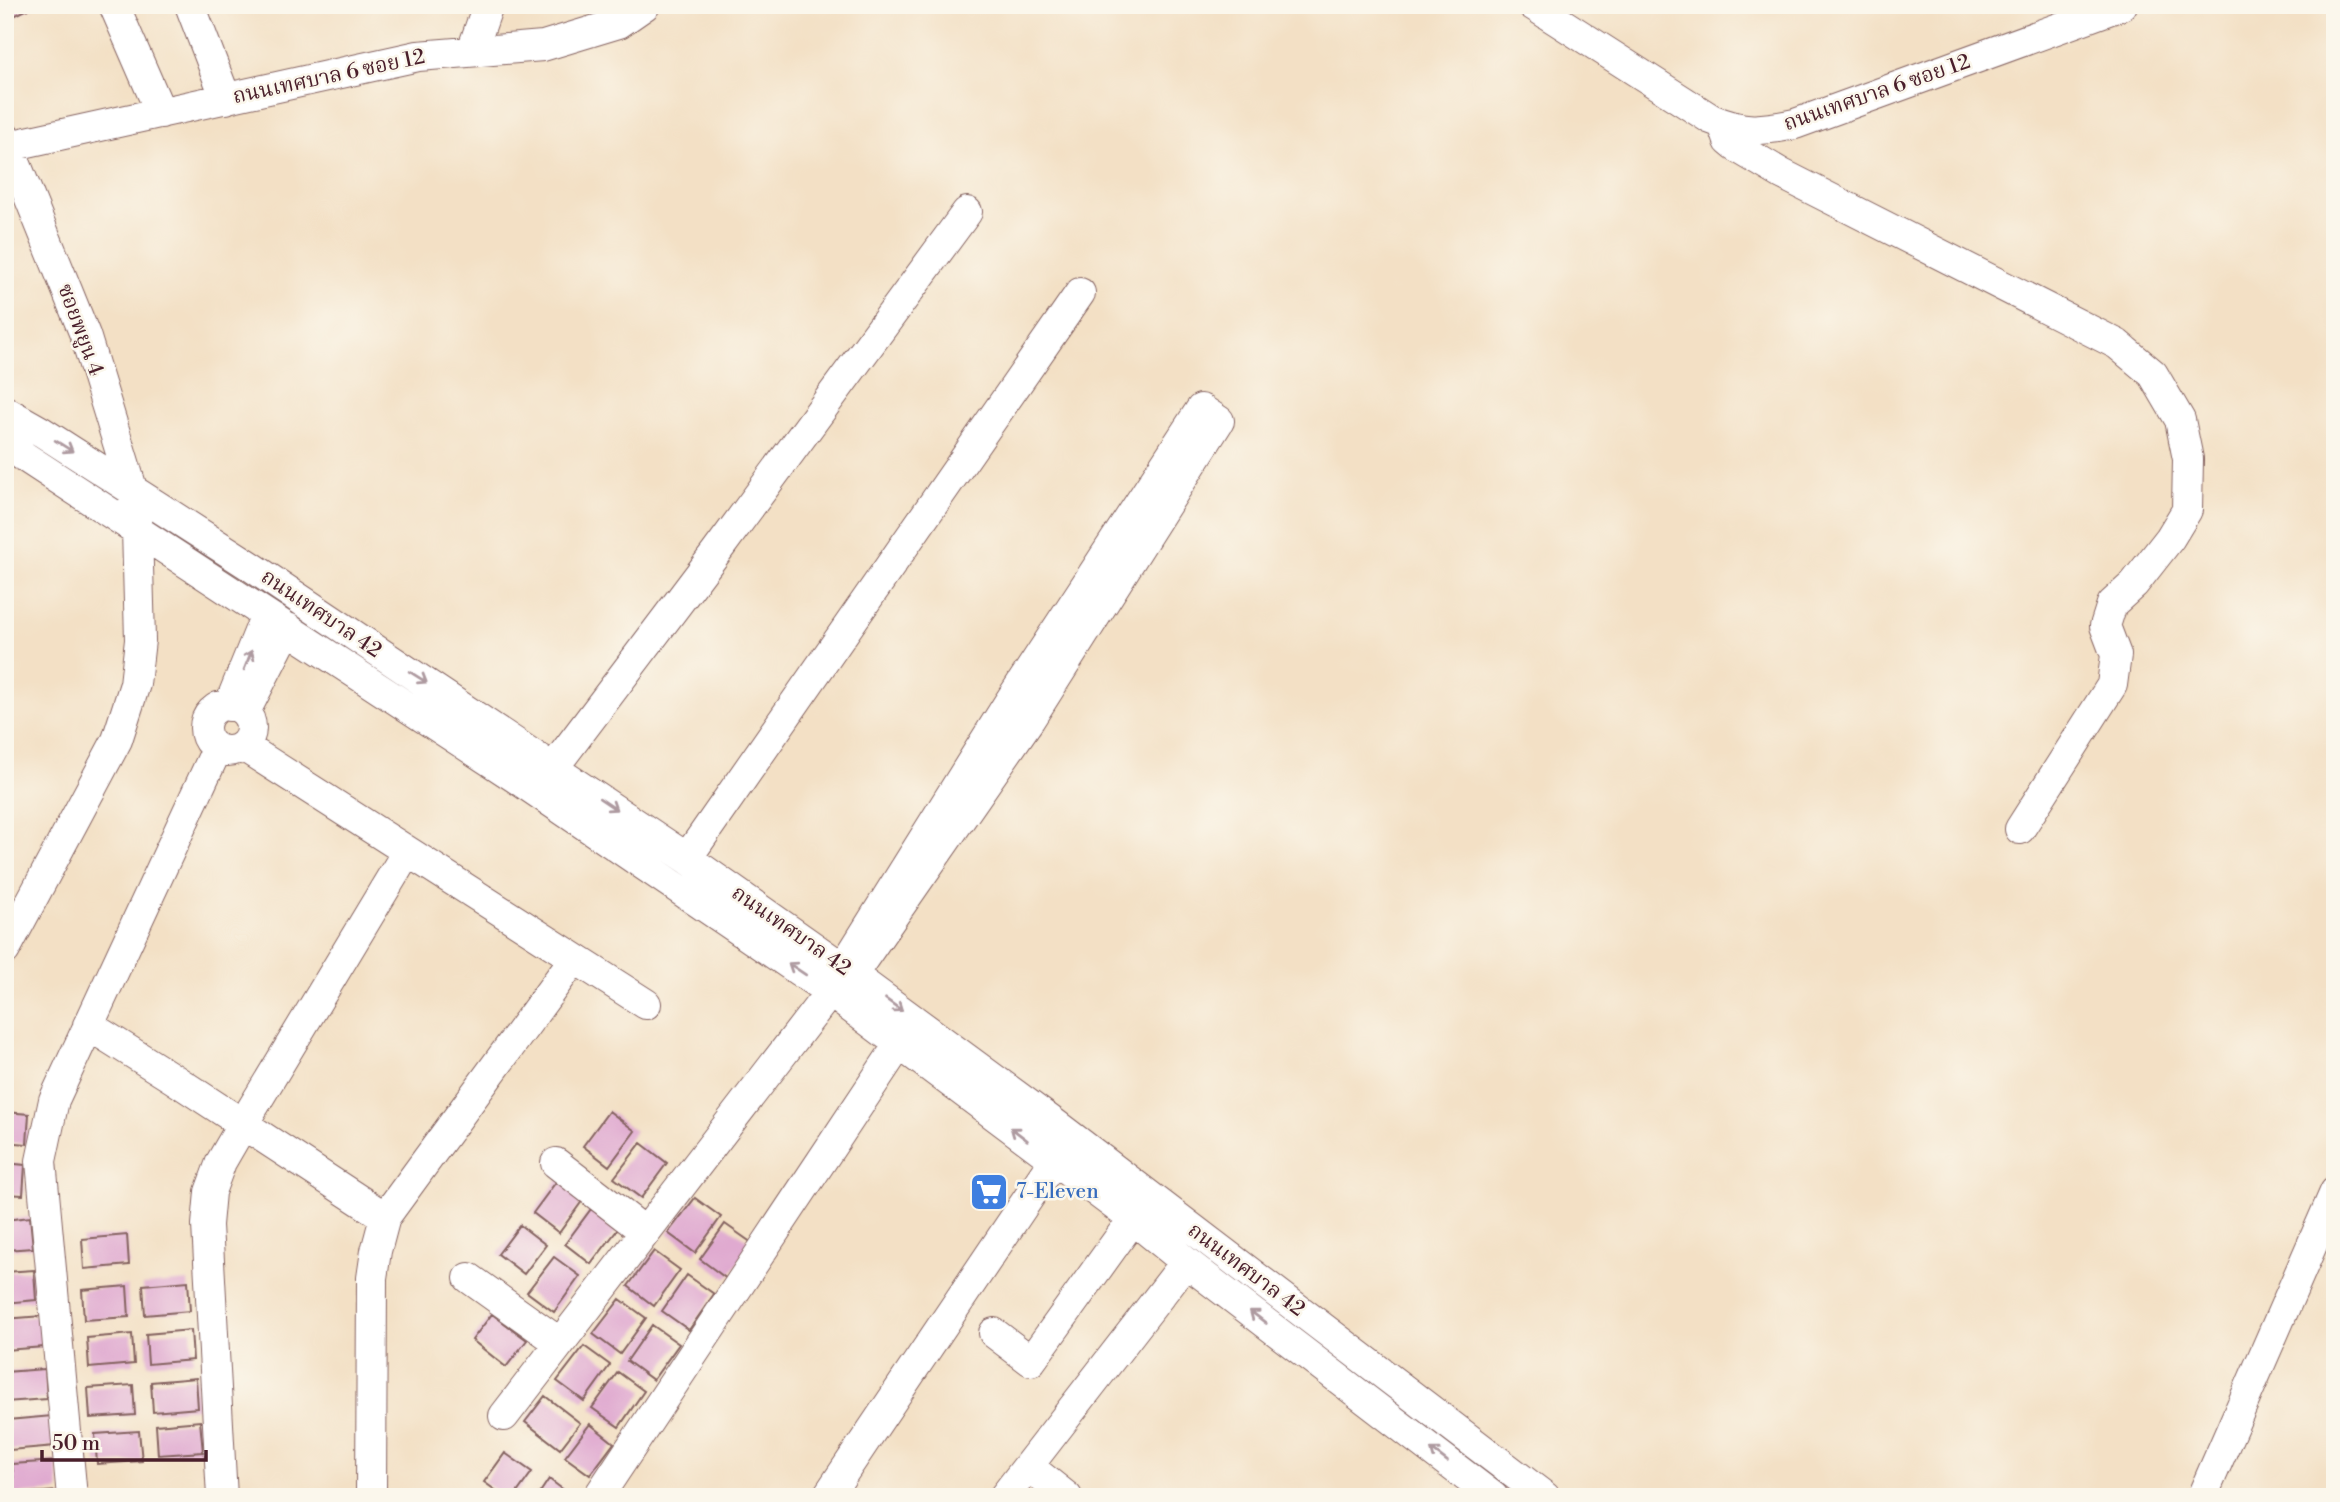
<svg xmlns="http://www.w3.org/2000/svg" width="2340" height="1502" font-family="'Libre Bodoni','Noto Serif Thai',serif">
  <rect width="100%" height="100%" fill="#fbf7ec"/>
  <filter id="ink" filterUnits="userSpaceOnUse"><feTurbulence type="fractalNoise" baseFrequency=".0143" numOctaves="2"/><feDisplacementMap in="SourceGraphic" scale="14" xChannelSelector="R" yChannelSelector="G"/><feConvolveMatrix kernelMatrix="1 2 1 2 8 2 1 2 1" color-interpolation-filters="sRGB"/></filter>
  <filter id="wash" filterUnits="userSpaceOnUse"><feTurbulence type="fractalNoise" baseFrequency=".00686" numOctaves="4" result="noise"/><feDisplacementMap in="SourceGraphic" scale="28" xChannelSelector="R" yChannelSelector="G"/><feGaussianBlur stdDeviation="1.57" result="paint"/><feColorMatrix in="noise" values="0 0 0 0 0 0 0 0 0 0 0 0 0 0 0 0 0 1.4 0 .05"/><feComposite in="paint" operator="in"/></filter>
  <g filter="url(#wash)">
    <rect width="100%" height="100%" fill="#f3e0c5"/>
    <g id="blocks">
      <!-- building -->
      <path fill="#e0aad0" d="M9 5H36L14 16Z
        M609 1111 635 1131 609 1166 583 1146Z
        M5 1112 29 1114 27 1144 5 1142Z
        M641 1143 667 1163 641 1198 614 1178Z
        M5 1163 25 1165 23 1195 5 1194Z
        M559 1178 585 1197 559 1233 533 1213Z
        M695 1198 721 1217 695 1253 668 1233Z
        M591 1209 618 1229 591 1264 565 1244Z
        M30 1217 33 1248 5 1250V1220Z
        M725 1224 752 1243 727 1279 700 1259Z
        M520 1225 546 1245 524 1274 498 1254Z
        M127 1235 129 1265 84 1269 82 1239Z
        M654 1251 680 1270 654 1306 628 1286Z
        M554 1257 580 1276 554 1312 527 1292Z
        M34 1270 36 1300 5 1303V1272Z
        M687 1275 714 1294 689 1330 662 1311Z
        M188 1281 190 1311 145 1315 143 1285Z
        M127 1286 129 1317 84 1320 82 1290Z
        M620 1299 646 1318 620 1354 593 1334Z
        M492 1314 527 1340 506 1367 472 1340Z
        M42 1316 44 1347 5 1350V1319Z
        M652 1325 679 1344 653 1380 627 1361Z
        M191 1330 193 1360 148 1364 146 1334Z
        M132 1334 134 1364 89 1368 87 1338Z
        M584 1346 610 1365 584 1401 557 1381Z
        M45 1369 47 1399 5 1402V1372Z
        M618 1372 644 1391 619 1427 592 1408Z
        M196 1378 198 1408 153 1412 151 1382Z
        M133 1385 135 1415 90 1418 88 1388Z
        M545 1396 580 1423 560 1449 525 1422Z
        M52 1416 55 1446 10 1450 8 1420Z
        M200 1421 203 1452 158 1455 156 1425Z
        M590 1424 614 1443 590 1475 565 1457Z
        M139 1431 142 1461 97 1464 95 1434Z
        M505 1453 532 1472 514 1497H505L484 1482Z
        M57 1461 59 1491 15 1494 12 1464Z
        M549 1479 573 1497H537Z"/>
    </g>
  </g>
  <g filter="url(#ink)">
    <use href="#blocks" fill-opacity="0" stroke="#856361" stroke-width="2"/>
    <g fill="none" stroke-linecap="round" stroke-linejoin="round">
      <defs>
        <path id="minor" d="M114 5 161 113
          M190 5 226 99
          M1533 5 1711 119C1745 133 1760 131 1795 124L2122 5
          M472 51 488 5
          M1723 124 1729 141 1735 146 1782 174 2117 344 2153 374 2180 420 2188 459 2187 510 2170 538 2134 584 2112 604 2105 626 2116 655 2112 685 2020 829
          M5 137 85 335 133 492 137 529 140 640 135 684 117 740 5 950
          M9 146 418 56 543 46 619 23 645 5
          M5 411 42 432 252 567 687 858 843 968 1055 1124 1545 1497
          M5 444 516 778 830 992 1133 1219 1186 1262 1493 1497
          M205 728a23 23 0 1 1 46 0a23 23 0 1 1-46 0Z
          M229 706 266 615
          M245 712 288 628
          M243 746 646 1004
          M554 767 715 554 967 212
          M687 858 1080 293
          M843 968 1008 704 1201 409 1219 421 1030 719 852 975
          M88 1025 174 1079 385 1217
          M556 1163 644 1231
          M469 1278 560 1343
          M994 1333 1031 1361 1133 1219
          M504 1416 830 992
          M1028 1466 1067 1497
          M72 1497 41 1161 54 1100 217 749
          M222 1497 207 1225 210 1192 221 1162 243 1124 407 852
          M371 1497 372 1278 376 1251 385 1217 574 959
          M598 1497 900 1043
          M827 1497 1054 1160
          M1004 1497 1186 1262
          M2202 1497 2335 1192"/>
      </defs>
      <!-- minor casing -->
      <use href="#minor" stroke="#856361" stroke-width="32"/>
      <!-- minor -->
      <use href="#minor" stroke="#fff" stroke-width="30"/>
    </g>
    <!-- one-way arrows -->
    <defs><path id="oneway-shaft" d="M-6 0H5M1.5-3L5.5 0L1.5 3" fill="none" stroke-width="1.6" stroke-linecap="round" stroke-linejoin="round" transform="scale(1.75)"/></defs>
    <g stroke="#ae9aa0">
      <use href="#oneway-shaft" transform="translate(64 446) rotate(32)"/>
      <use href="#oneway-shaft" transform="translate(248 660) rotate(-68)"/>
      <use href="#oneway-shaft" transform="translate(418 677) rotate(32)"/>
      <use href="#oneway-shaft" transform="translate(608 804) rotate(34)"/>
      <use href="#oneway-shaft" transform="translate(797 969) rotate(-146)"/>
      <use href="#oneway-shaft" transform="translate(894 1005) rotate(36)"/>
      <use href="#oneway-shaft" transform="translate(1019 1134) rotate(-143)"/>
      <use href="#oneway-shaft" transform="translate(1258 1317) rotate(-142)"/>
      <use href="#oneway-shaft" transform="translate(1439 1455) rotate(-143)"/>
    </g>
  </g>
  <!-- icons -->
  <defs>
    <symbol id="supermarket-square" viewBox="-11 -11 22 22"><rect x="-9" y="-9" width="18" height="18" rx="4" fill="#3f7fe0" stroke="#fbf7ec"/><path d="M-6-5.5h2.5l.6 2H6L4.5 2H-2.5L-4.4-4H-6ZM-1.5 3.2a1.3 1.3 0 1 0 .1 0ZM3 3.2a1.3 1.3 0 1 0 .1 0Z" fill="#fff"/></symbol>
  </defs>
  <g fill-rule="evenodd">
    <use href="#supermarket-square" x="967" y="1170" width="44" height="44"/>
  </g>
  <g text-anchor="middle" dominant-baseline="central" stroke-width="5" stroke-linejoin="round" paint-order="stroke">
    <!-- street labels -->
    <g font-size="21" fill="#4a1f2b" stroke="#fbf7ec">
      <text transform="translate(329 77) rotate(-12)">ถนนเทศบาล 6 ซอย 12</text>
      <text transform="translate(1877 93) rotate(-19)">ถนนเทศบาล 6 ซอย 12</text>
      <text transform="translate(80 330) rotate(70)">ซอยพยูน 4</text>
      <text transform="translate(321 614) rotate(34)">ถนนเทศบาล 42</text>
      <text transform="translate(791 931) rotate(35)">ถนนเทศบาล 42</text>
      <text transform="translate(1246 1270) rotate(37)">ถนนเทศบาล 42</text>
    </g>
    <!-- shop labels -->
    <g font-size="21" fill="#366cbe" stroke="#fbf7ec" text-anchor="start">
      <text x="1016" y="1192">7-Eleven</text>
    </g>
  </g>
  <!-- margin -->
  <rect width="2340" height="1502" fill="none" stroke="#fbf7ec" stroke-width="28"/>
  <!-- scale -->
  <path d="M42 1450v10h164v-10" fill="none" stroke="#4a1f2b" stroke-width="3.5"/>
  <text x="52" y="1450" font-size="21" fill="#4a1f2b" stroke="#fbf7ec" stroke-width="5" paint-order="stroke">50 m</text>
</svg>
